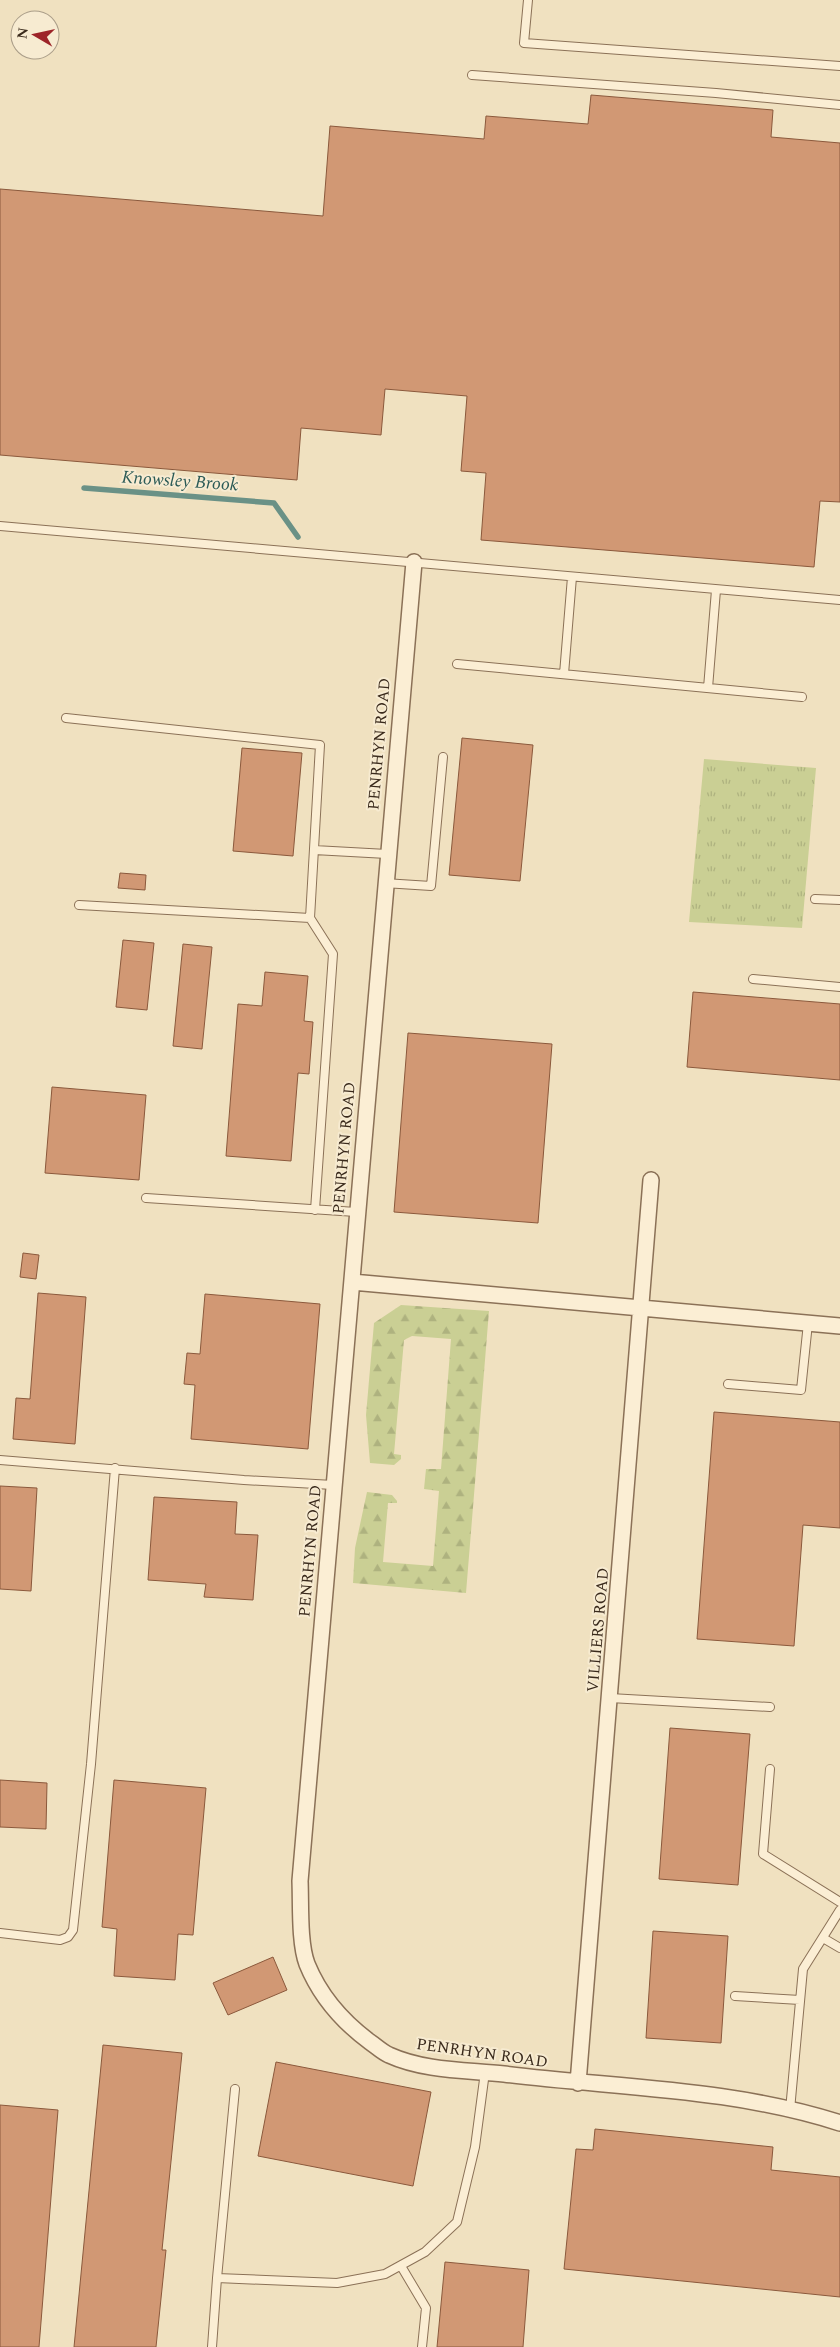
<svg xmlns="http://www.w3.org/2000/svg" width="840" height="2347" font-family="Spectral,serif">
  <defs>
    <pattern id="grass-tufts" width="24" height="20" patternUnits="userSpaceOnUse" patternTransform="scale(1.25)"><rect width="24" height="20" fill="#cacf94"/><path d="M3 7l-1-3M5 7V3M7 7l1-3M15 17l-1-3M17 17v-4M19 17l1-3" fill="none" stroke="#aeb27f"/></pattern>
    <pattern id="forest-firs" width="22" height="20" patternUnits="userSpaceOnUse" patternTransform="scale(1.25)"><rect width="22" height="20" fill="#cacf94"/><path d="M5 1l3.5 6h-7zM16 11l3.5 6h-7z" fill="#aeb27f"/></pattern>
  </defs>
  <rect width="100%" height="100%" fill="#f0e1c0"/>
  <!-- grass -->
  <path fill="url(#grass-tufts)" d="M704 759 816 768 802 928 689 922Z"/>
  <!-- forest -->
  <path fill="url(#forest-firs)" d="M401 1305 489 1311 466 1593 353 1583 355 1548 367 1492 392 1495 397 1501V1503H388L383 1562 433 1566 439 1491 424 1489 426 1469H441L451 1339 412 1336 404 1340 394 1454 401 1455V1459L394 1465 370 1463 366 1415 374 1323Z"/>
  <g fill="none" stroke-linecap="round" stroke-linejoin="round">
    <!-- stream -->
    <path stroke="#6a9186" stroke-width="5.5" d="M84 488 274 503 298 537"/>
  </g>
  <!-- building -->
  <path fill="#d19874" stroke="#8b593c" d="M591 95 773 110 771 137 840 143V502L820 501 814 567 481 540 486 473 461 471 467 396 385 389 381 435 301 428 297 480 0 455V189L323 216 330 126 484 139 486 116 588 124Z
    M462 738 533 745 520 881 449 875Z
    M242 748 302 753 293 856 233 851Z
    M120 873 146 875 145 890 118 888Z
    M123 940 154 943 147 1010 116 1007Z
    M183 944 212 947 202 1049 173 1046Z
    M265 972 308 976 304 1021 313 1022 309 1074 298 1073 291 1161 226 1156 238 1004 262 1006Z
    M693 992 840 1004V1080L687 1067Z
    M408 1033 552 1044 538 1223 394 1212Z
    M52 1087 146 1095 139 1180 45 1173Z
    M23 1253 39 1255 36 1279 20 1277Z
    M38 1293 86 1297 75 1444 13 1439 16 1398 30 1399Z
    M205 1294 320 1304 308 1449 191 1439 195 1385 184 1384 187 1353 200 1354Z
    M714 1412 840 1422V1528L803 1525 794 1646 697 1639Z
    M0 1486 37 1488 31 1591 0 1589Z
    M154 1497 237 1502 235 1534 258 1535 253 1600 204 1597 206 1584 148 1580Z
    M670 1728 750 1734 738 1885 659 1879Z
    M0 1780 47 1783 46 1829 0 1827Z
    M114 1780 206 1788 193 1935 178 1934 175 1980 114 1976 117 1929 102 1927Z
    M653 1931 728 1936 721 2043 646 2038Z
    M273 1957 287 1990 228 2015 213 1983Z
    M103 2045 182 2053 162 2250H166L156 2347H74Z
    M276 2062 431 2092 413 2186 258 2156Z
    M0 2105 58 2110 39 2347H0Z
    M595 2129 773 2147 771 2170 840 2177V2297L564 2269 576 2149 593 2150Z
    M445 2262 529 2270 523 2347H437Z"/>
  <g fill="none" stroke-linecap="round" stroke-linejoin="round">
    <defs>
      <path id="lane" d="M528 0 524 43 840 66
        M472 75 716 93 840 105
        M0 526 840 600
        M457 664 802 697
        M564 674 572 577
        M708 688 716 590
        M66 718 320 745 310 918 333 954 315 1210
        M314 850 387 854
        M384 883 431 886 443 757
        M815 899 840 900
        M79 905 310 918
        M753 979 840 987
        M146 1198 356 1212
        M728 1384 801 1390 808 1323
        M0 1460 244 1480 333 1485
        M610 1698 770 1707
        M770 1769 763 1854 840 1902
        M0 1933 60 1940 68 1937 73 1930 91 1764 115 1468
        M823 1938 840 1948
        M735 1996 800 2000
        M790 2110 803 1969 840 1910
        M401 2266 426 2308 422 2347
        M217 2278 235 2089
        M212 2347 217 2278 337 2283 385 2274 425 2252 457 2222 475 2147 485 2072"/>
      <path id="street" d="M414 562 300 1881C301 1904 299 1943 307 1964 320 1996 343 2022 370 2042 376 2046 382 2052 389 2055 424 2071 466 2070 504 2074 616 2088 732 2088 840 2123
        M352 1282 840 1326
        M578 2083 651 1180"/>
    </defs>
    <!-- lane casing -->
    <use href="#lane" stroke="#8b7157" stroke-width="10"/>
    <!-- street casing -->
    <use href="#street" stroke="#8b7157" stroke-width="18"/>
    <!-- lane -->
    <use href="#lane" stroke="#fbeed4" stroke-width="8"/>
    <!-- street -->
    <use href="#street" stroke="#fbeed4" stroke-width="15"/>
  </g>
  <g text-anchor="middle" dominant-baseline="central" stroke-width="4" stroke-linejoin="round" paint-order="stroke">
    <!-- street labels -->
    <g font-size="16" fill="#3a2a1c" stroke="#f7ebd1">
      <text transform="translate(379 744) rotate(-85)">PENRHYN ROAD</text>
      <text transform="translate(344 1148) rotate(-85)">PENRHYN ROAD</text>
      <text transform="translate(310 1551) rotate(-85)">PENRHYN ROAD</text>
      <text transform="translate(598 1630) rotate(-85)">VILLIERS ROAD</text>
      <text transform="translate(482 2053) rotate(8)">PENRHYN ROAD</text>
    </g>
    <!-- water labels -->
    <g font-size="18" font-style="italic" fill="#2b5a56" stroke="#f7ebd1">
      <text transform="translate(180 481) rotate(4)">Knowsley Brook</text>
    </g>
  </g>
  <!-- north arrow -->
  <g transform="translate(35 35) rotate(279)"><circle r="24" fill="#f7ebd1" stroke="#ab9e89"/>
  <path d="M0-4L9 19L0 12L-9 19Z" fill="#9d2428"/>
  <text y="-8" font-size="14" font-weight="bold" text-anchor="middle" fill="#3a2a1c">N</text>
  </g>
</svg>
